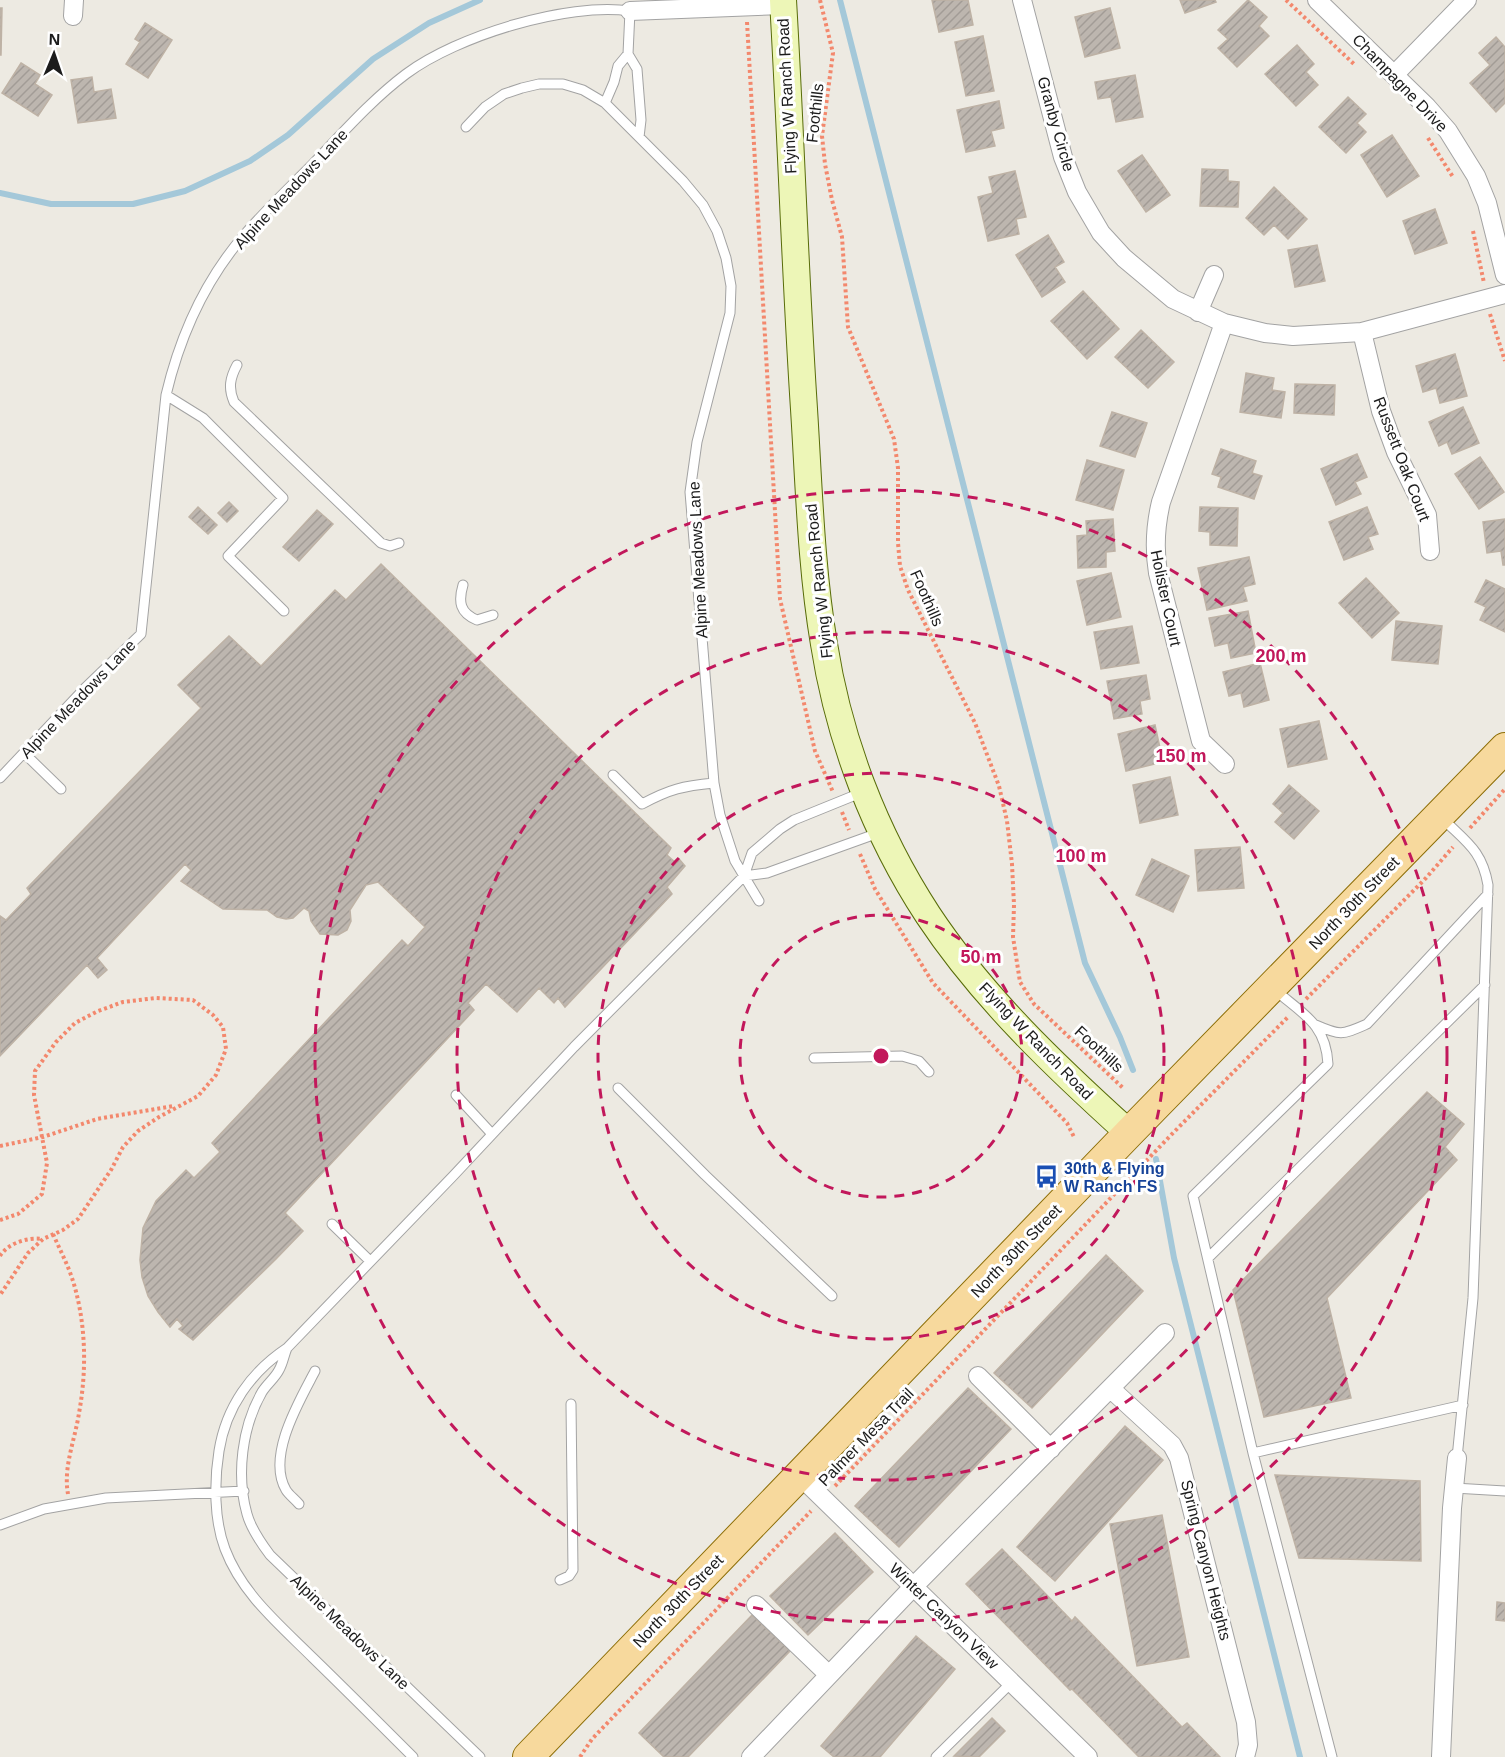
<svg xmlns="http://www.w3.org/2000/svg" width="1505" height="1757" font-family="Helvetica,sans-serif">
  <defs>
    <pattern id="building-hatch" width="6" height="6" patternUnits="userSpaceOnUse" patternTransform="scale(1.5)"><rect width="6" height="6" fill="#bdb6af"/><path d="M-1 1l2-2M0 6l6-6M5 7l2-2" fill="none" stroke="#a29c96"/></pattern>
  </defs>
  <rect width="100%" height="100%" fill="#edeae2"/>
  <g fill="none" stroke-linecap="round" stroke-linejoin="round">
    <!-- stream -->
    <path stroke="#a4c8d9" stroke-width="6" d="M840 0 1085 963 1120 1037 1133 1070
      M0 193 51 204H133L185 191 250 161 288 135 373 59 429 23 480 0
      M1156 1159 1174 1258 1300 1757"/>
  </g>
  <!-- building -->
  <path fill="url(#building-hatch)" stroke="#beb2a5" stroke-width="1.5" d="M932 0H968L973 25 939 32Z
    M1180 0H1215L1216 2 1185 13Z
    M1248 0 1267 17 1259 26 1269 36 1237 67 1218 48 1228 39 1218 30Z
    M0 8H2L1 55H0Z
    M1110 8 1120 48 1085 57 1075 17Z
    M145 23 172 40 148 78 126 64 140 42 135 39Z
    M983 36 994 91 966 96 955 42Z
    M1496 37 1505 47V103L1496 112 1470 83 1490 65 1479 53Z
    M1297 45 1314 64 1306 72 1318 85 1296 106 1265 74Z
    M21 63 40 75 35 84 52 95 38 116 2 93Z
    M1135 75 1143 117 1116 122 1111 97 1098 99 1095 82Z
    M92 77 94 92 111 89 116 118 78 123 71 80Z
    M1348 97 1366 114 1357 123 1366 132 1346 153 1319 127Z
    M999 101 1004 128 991 131 995 146 966 152 957 110Z
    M1392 135 1419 176 1387 197 1361 155Z
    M1142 155 1170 195 1146 212 1118 171Z
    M1202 169 1228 170V181L1239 182 1238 207 1200 206Z
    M1015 171 1026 217 1016 219 1019 234 988 241 978 197 993 193 989 177Z
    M1274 187 1307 219 1288 239 1274 225 1264 235 1246 218Z
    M1435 209 1447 243 1415 254 1403 221Z
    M1048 235 1064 262 1055 267 1065 282 1042 297 1016 255Z
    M1317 245 1325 281 1295 287 1288 250Z
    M1083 291 1119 329 1087 359 1051 321Z
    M1141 330 1174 362 1148 388 1115 357Z
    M1455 354 1467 396 1440 403 1436 388 1423 392 1416 366Z
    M1246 373 1274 378 1272 390 1285 392 1281 418 1240 412Z
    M1295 384 1335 385 1334 415 1294 413Z
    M1463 407 1479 443 1452 454 1447 442 1439 446 1429 422Z
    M1112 412 1147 423 1135 457 1100 446Z
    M1221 449 1256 461 1252 473 1262 476 1254 499 1218 487 1221 477 1212 474Z
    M1357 454 1367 477 1355 482 1361 494 1336 505 1321 469Z
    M1480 457 1504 492 1479 509 1455 474Z
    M1087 460 1124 470 1113 510 1076 500Z
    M229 502 238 511 227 522 218 513Z
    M198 507 217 525 208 534 189 517Z
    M1200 507 1238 508 1237 546 1210 545V532L1199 531Z
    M1367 507 1378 534 1368 537 1373 549 1344 560 1329 522Z
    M317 510 333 524 299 561 283 547Z
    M1113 519 1115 551 1106 552V567L1078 568 1077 536 1087 535 1086 521Z
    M1505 519V565H1503L1501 551 1487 553 1483 522Z
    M1249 557 1255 584 1243 587 1247 601 1207 610 1198 568Z
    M381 564 671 848 667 855 676 863 679 859 685 866 667 887 672 894 565 1007 558 998 554 1003 539 988 517 1012 486 984 468 1003 474 1010 285 1213 303 1231 276 1259 193 1340 179 1329 183 1326 177 1319 170 1327 158 1312 148 1296 142 1277 140 1260 143 1228 156 1201 186 1170 194 1178 220 1152 212 1143 402 940 408 946 425 927 378 882 366 885 350 910 351 921 347 930 338 935 320 934 311 921 309 911 304 908 293 918 286 919 277 917 267 910 223 909 181 881 191 870 185 864 97 958 107 970 98 978 87 965 0 1056V916L6 920 31 894 27 888 201 708 178 685 229 636 261 666 335 590 346 600Z
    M1111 573 1121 617 1087 625 1077 581Z
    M1366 578 1399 613 1372 638 1339 603Z
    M1486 580 1505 589V632L1480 620 1486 607 1475 602Z
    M1248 611 1256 653 1231 658 1228 643 1215 646 1209 618Z
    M1396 621 1442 626 1438 664 1392 660Z
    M1132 626 1139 663 1101 669 1094 632Z
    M1260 663 1269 700 1244 707 1241 693 1229 696 1223 672Z
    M1146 675 1150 699 1140 701 1142 714 1114 719 1107 681Z
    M1319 721 1327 759 1288 767 1280 729Z
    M1155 725 1163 762 1126 771 1118 734Z
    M1170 777 1178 815 1140 823 1133 785Z
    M1289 785 1319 811 1294 839 1275 822 1283 813 1273 804Z
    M1240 847 1244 888 1198 891 1195 850Z
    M1152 859 1189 876 1173 912 1136 895Z
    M1427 1092 1464 1124 1445 1147 1457 1160 1327 1298 1351 1398 1264 1417 1233 1290Z
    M1106 1255 1143 1291 1032 1408 994 1373Z
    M968 1388 1011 1429 899 1547 855 1506Z
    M1125 1426 1163 1460 1055 1581 1017 1547Z
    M1275 1475 1420 1481 1421 1561 1299 1558Z
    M1162 1515 1189 1657 1137 1666 1110 1524Z
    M835 1533 873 1572 808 1635 770 1596Z
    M1002 1549 1072 1621 1075 1617 1182 1727 1187 1723 1220 1757H1139L1072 1689 1070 1690 966 1584Z
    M1497 1602 1505 1603V1621L1496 1620Z
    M752 1615 790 1651 688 1757H664L639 1733Z
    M916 1636 955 1669 880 1757H834L821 1746Z
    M992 1718 1005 1731 979 1757 954 1756Z"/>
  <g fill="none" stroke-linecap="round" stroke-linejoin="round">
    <defs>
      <path id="lane" d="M605 103 614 82 618 66 628 54
        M466 127 485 107 504 94 522 88 539 84H563L583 90 605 103 683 181 703 205 717 231 726 258 731 286 730 313 697 442 690 492 714 783 720 815 735 861 759 901
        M237 365C230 378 228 388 234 402L381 543 390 546 399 543
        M166 395 203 418 283 498 228 556 284 611
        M463 585C458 602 460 613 477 620L493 615
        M25 754 61 789
        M613 775 642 804C670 789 683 786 714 783
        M0 778 85 688 141 634 166 395C180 336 205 280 245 234 265 211 287 190 308 169 340 136 370 101 406 74 457 36 567 2 630 11L628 54 637 69 641 120 639 137
        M1442 818C1466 842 1482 850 1488 885L1473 1298 1457 1458
        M744 876 767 873 881 832
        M1275 990C1303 1014 1326 1024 1328 1064L1193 1196 1253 1453 1332 1757
        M1316 1025C1341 1036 1342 1035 1367 1024L1488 894
        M814 1058 902 1056 919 1061 929 1072
        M618 1088 705 1175 832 1296
        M456 1095 492 1134
        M332 1224 370 1261
        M1208 1258 1485 985
        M287 1348C284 1355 283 1363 279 1370 275 1378 267 1384 262 1392 242 1427 236 1475 247 1514 251 1529 261 1543 270 1555L480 1757
        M1253 1453 1463 1405
        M1454 1488 1505 1491
        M299 1504C295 1499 289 1495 286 1490 266 1456 300 1400 315 1371
        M0 1525 44 1509 106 1498 244 1491
        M560 1580 569 1576 573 1570 571 1404
        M413 1757C380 1724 347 1691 313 1658 280 1625 242 1594 225 1549 214 1520 214 1482 219 1451 226 1407 251 1372 287 1348L453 1176 574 1047 744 876 752 853 780 829 794 820 863 792
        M936 1757 1012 1682"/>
      <path id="street" d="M1022 0 1063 157 1077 192 1101 233 1124 258 1173 299 1224 323 1265 333 1293 336 1362 332 1505 294
        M1317 0 1427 107 1448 131 1476 176 1487 203 1505 275
        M630 11 783 5
        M73 16 74 0
        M1394 75 1467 0
        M1198 312 1214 275
        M1224 323 1161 502C1155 527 1154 548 1158 573L1201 741 1225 764
        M1362 332 1381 411 1396 452 1427 515 1430 551
        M978 1376 1051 1449
        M1111 1389 1172 1445 1179 1458 1246 1722 1248 1745 1245 1757
        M799 1475 1088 1757
        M756 1605 829 1675
        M751 1757 914 1586 1165 1333
        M1441 1757 1452 1508 1457 1458"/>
      <path id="secondary" d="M783 0C791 136 795 273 804 409 809 488 811 567 824 644 839 740 875 834 928 915 983 998 1056 1067 1129 1133"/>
      <path id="primary" d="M528 1757 1129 1133 1505 748"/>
    </defs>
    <!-- lane casing -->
    <use href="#lane" stroke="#a3a3a3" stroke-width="11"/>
    <!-- street casing -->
    <use href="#street" stroke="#a3a3a3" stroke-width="20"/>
    <!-- secondary casing -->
    <use href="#secondary" stroke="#586c09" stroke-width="28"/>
    <!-- primary casing -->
    <use href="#primary" stroke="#8d6e07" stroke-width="32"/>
    <!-- path -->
    <path stroke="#f3886d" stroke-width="4" stroke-dasharray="3 3" stroke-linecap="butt" d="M820 0 833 53 822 136 825 164 832 200 842 237 848 327 894 439 898 468V543L900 566 908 590 975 723 999 786 1007 821 1012 864 1014 905 1013 937 1020 982 1034 1004 1123 1088
      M1286 0 1355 65
      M747 22 780 599 815 751 833 792
      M1428 138 1453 177
      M1473 231 1484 283
      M1490 314 1505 361
      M842 812 849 830
      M1470 828 1505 789
      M860 854 875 889 933 983 1067 1123 1074 1137
      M1306 999 1426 878 1453 847
      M0 1146 43 1137 97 1119 173 1106
      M0 1220 18 1214 42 1194 47 1163 34 1095 35 1071 56 1042 75 1023 98 1011 123 1002 156 998 193 1000 213 1015 223 1027 226 1049 216 1075 198 1096 159 1117 138 1131 123 1147 111 1170 78 1219 63 1230 43 1239 28 1253 0 1295
      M53 1234C60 1250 68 1265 73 1281 86 1323 87 1370 79 1413 75 1440 63 1467 68 1494
      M0 1256C8 1243 28 1237 42 1239
      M835 1486 1171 1135 1288 1017
      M580 1757 592 1739 811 1511"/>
    <!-- lane -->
    <use href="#lane" stroke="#fff" stroke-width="9"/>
    <!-- street -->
    <use href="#street" stroke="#fff" stroke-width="18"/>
    <!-- secondary -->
    <use href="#secondary" stroke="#edf6b7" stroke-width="26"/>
    <!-- primary -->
    <use href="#primary" stroke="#f7d99d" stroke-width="30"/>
  </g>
  <!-- distance rings -->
  <g fill="none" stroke="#c2185b" stroke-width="3" stroke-dasharray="10 8">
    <circle cx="881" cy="1056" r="141"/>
    <circle cx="881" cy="1056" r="283"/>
    <circle cx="881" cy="1056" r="424"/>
    <circle cx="881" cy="1056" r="566"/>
  </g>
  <!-- icons -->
  <defs>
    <symbol id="bus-bare" viewBox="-9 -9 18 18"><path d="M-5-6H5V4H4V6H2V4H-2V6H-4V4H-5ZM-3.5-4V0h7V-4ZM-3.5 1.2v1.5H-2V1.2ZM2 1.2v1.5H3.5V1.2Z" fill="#1a4fb4" stroke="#fff" stroke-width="2.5" paint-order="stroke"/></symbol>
  </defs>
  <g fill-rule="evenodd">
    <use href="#bus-bare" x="1030" y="1160" width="33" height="33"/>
  </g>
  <g text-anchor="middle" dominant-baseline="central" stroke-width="6" stroke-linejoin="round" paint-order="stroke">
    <!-- street labels -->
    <g font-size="16" fill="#1c1c1c" stroke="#fff">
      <text transform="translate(1400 83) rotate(46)">Champagne Drive</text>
      <text transform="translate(787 96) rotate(-93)">Flying W Ranch Road</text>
      <text transform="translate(815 113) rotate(-84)">Foothills</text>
      <text transform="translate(1056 124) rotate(74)">Granby Circle</text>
      <text transform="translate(291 189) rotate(-47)">Alpine Meadows Lane</text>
      <text transform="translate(1402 459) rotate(69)">Russett Oak Court</text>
      <text transform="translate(698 560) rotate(-93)">Alpine Meadows Lane</text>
      <text transform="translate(819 581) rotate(-96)">Flying W Ranch Road</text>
      <text transform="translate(927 598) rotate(66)">Foothills</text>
      <text transform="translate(1166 598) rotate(78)">Holister Court</text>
      <text transform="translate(78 699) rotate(-46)">Alpine Meadows Lane</text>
      <text transform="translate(1354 903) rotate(-46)">North 30th Street</text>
      <text transform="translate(1036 1041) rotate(46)">Flying W Ranch Road</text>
      <text transform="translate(1099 1049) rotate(43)">Foothills</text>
      <text transform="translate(1016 1251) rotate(-46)">North 30th Street</text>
      <text transform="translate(866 1437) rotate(-46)">Palmer Mesa Trail</text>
      <text transform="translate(1206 1560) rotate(76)">Spring Canyon Heights</text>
      <text transform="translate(678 1601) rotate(-46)">North 30th Street</text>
      <text transform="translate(944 1616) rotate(44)">Winter Canyon View</text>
      <text transform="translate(350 1632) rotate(44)">Alpine Meadows Lane</text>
    </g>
    <!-- transit labels -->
    <g font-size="16" font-weight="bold" fill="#164399" stroke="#fff" text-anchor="start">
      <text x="1064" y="1168">30th &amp; Flying<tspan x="1064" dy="18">W Ranch FS</tspan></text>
    </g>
  </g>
  <circle cx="881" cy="1056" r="9" fill="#c2185b" stroke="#fff" stroke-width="3"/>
  <g font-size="18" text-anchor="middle" font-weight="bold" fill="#c2185b" stroke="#fff" stroke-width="6" stroke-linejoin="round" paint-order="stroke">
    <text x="1281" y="662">200 m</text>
    <text x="1181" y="762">150 m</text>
    <text x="1081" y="862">100 m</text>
    <text x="981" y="963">50 m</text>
  </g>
  <!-- north arrow -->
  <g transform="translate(54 54) rotate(2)" stroke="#ffffff" stroke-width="4.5" paint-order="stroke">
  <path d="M0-4.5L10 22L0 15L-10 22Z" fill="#1c1c1c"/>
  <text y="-9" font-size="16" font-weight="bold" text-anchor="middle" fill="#1c1c1c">N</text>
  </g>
</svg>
